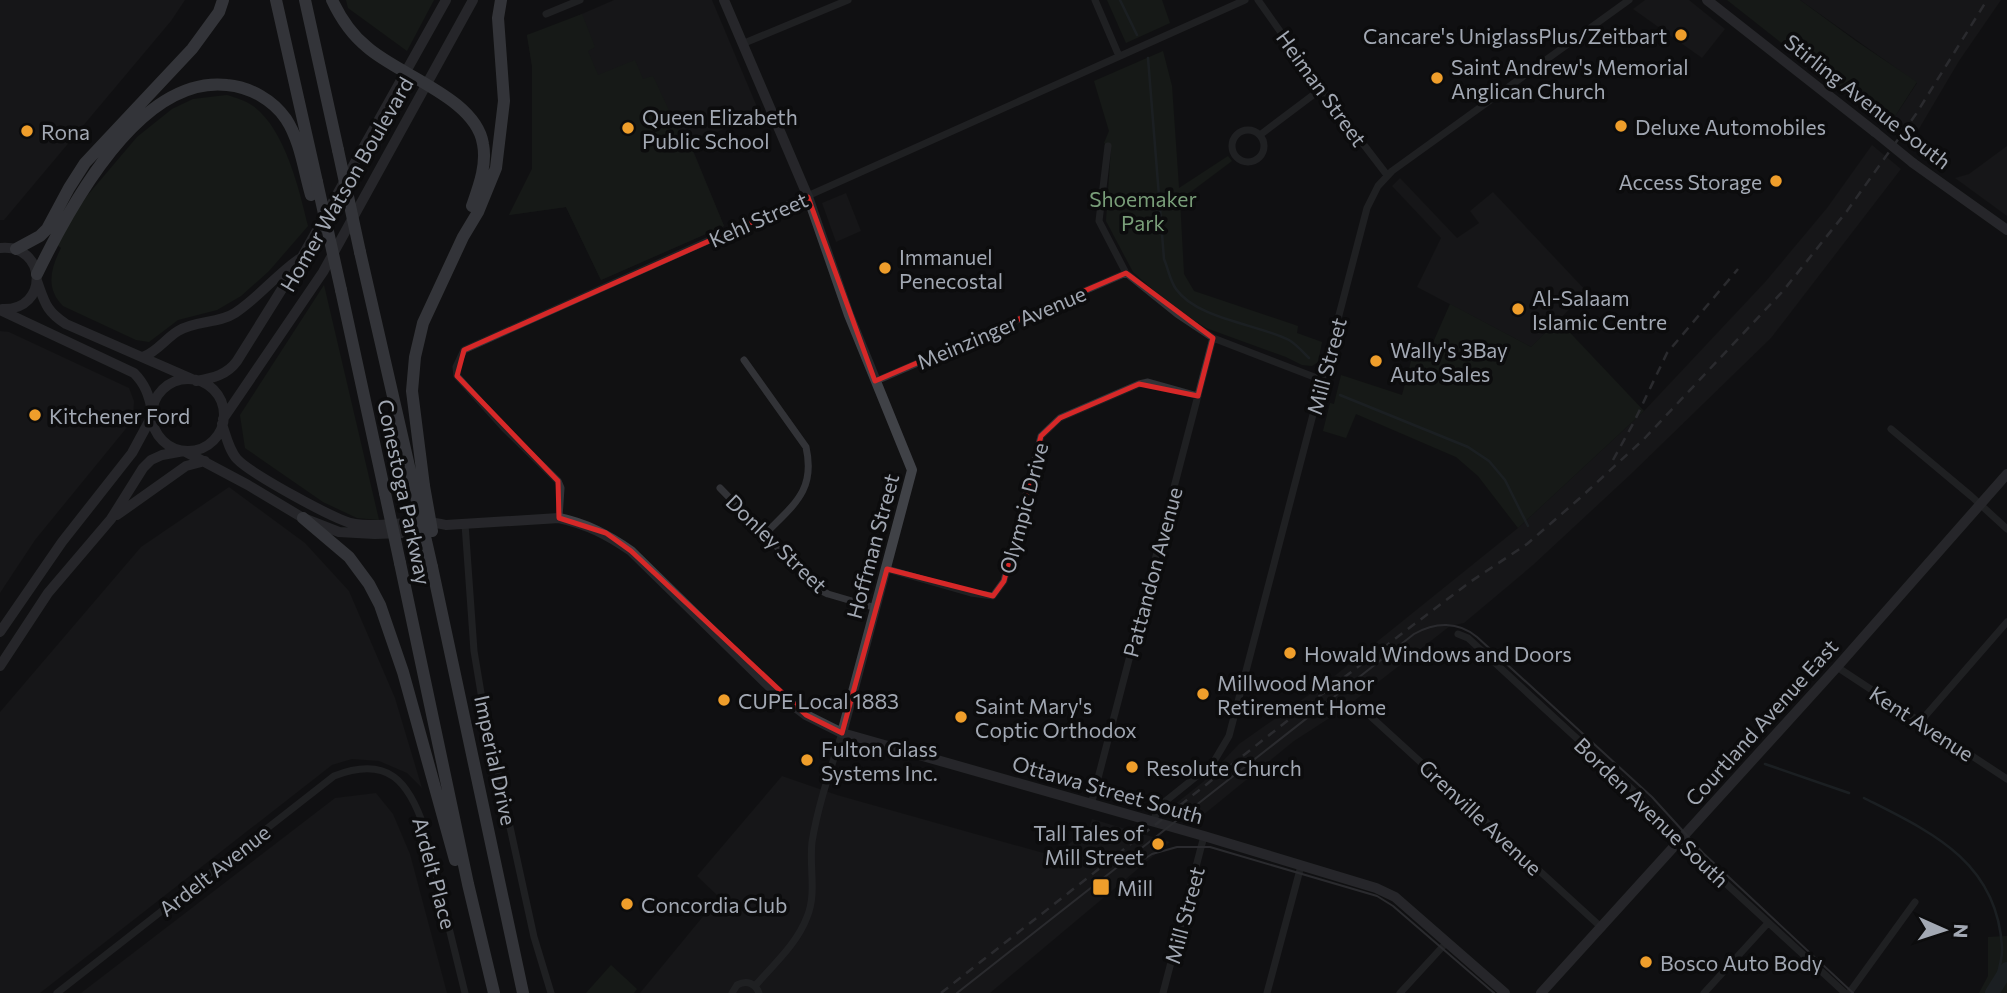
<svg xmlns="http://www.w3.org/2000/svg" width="2007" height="993" font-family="Commissioner,sans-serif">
  <rect width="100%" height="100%" fill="#111112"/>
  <!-- built -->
  <path fill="#1d1d1f" d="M0 0H185L171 21 4 220H0Z
    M614 0H712L760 114 690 143 724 226 601 280 566 207 509 215 532 169V66L527 35 552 27Z
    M1645 0H1689L1725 29 1702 58 1633 9Z
    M1800 0H2001L1959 61 1910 144 1888 127 1917 83Z
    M1872 145 1901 169 1771 338 1631 474 1533 565 1464 623 1450 626 1345 708 1294 741 1197 820 1176 814 1174 805 1203 782 1239 744 1327 682 1518 528 1644 411 1766 281 1827 208Z
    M2007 146V216L1955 178 1969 174Z
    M1400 178 1457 238 1479 223 1470 211 1493 192 1587 292 1531 347 1417 287 1441 238 1392 186Z
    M846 193 861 231 836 242 822 203Z
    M0 331 9 332 129 388 134 401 133 420 35 540 0 593Z
    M229 487 305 543 349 591 395 698 422 788 407 773 379 761 352 759 332 765 40 993H0V712L141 547Z
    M782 776 837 795 1054 856 1089 828 1092 819 1170 842 990 993H640L719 897 697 876Z
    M376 793 393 814 410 854 447 993H81L335 798Z"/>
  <!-- green -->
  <path fill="#1d251d" d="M346 0H434L407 51 348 8Z
    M1107 0H1162L1170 23 1126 43Z
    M1727 0H1800L1856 41 1917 82 1888 127Z
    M582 14 595 47 588 51 598 75 635 60 643 79 653 76 684 143 689 142 724 226 601 280 566 207 509 215 532 169V66L527 35Z
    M1163 51 1172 86 1179 188 1228 156 1232 161 1180 200 1184 274 1194 291 1298 326 1297 333 1322 342 1318 362 1312 366 1302 365 1286 357 1206 328 1172 307 1133 272 1106 221 1111 148 1104 143 1109 131 1094 81Z
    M227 95C236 98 245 100 253 106 285 129 299 189 308 226L269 271 241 296 217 310 178 320 149 342 136 340 63 306C45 288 51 268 61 248L56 244 81 203 137 137 172 109 193 99Z
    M324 285 379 520 357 518 323 502 245 448 240 415Z
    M1450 304 1531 347 1558 320 1644 411 1518 528 1478 476 1456 457 1356 414 1346 438 1323 431 1330 403 1334 404 1341 375 1402 395 1414 350 1428 354Z
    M2007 936V993H1979L1988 976V937Z
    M611 965 637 989 634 993H586Z"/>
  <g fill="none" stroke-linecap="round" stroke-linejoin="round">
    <!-- stream -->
    <path stroke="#293237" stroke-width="2.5" d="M1120 0 1137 35
      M1148 58 1164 259C1168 268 1170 281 1176 289 1197 319 1257 324 1289 340 1296 344 1303 352 1309 358
      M1340 395 1468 447 1489 461 1505 480 1528 526
      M1765 764 1849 793
      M1864 798C1931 832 1997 861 2002 947 2003 960 1997 976 1994 989"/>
    <!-- river -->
    <path stroke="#293237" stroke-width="14" d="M1992 993 2007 969"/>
    <!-- street -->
    <path stroke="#323337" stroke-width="7" d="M1095 0 1119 56
      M1258 0 1321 89 1387 175
      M546 14 580 0
      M742 44 848 0
      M1232 146a16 16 0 1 1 32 0a16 16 0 1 1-32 0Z
      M1260 135 1321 89
      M1108 146 1099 221 1126 273 1177 314 1213 338 1322 380
      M744 360 806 447C816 491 793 505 765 534
      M876 381 1126 273
      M1891 429 1971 496 2007 529
      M720 488 818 589 828 594 876 608
      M559 518 561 488 558 481 504 428 457 376 456 367 464 350 1245 0
      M465 524 474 651 482 699 534 937 551 993
      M887 569 971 593 993 596 1004 581 1041 436 1060 418 1139 384 1148 382 1198 396
      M1458 634 1468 638 1636 793 1698 858 1845 993
      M1837 667 2007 779
      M1361 704 1368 714 1602 928
      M1920 722 2007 622
      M1091 805 1213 338
      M1152 822 1162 804 1213 763 1229 736 1367 208 1378 186 1392 171 1629 0
      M755 986C773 965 797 944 807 917 817 893 809 867 812 842 818 805 831 768 842 733
      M57 993 334 776C388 755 409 781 425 830L465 993
      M732 993 737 985C747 980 755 983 759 993
      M1163 993 1204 836
      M1267 993 1301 866
      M1400 993 1446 943
      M1704 993 1768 923
      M1849 993 1915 902"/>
    <!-- secondary -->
    <path stroke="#404247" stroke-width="10" d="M724 0 808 197 849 315 912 470 842 733
      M1707 0 1875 132
      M1913 163 2007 230
      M0 248C47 243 50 311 2 309
      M37 281C45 303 46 311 66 324L192 379
      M0 310 134 373C145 384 149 395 152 411
      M143 357C158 351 165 339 178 331 196 320 218 324 235 313 259 297 276 275 299 259
      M152 415a36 36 0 1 1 72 0a36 36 0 1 1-72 0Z
      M196 381C213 378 227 375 237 361L302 257 446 0
      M223 419 323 272 473 0
      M222 424C226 436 229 450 237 459 250 473 336 521 355 524 385 529 417 517 446 525L559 518C587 524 608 535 631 551L774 691 806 715 842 733 1204 836 1376 888 1395 897 1505 993
      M184 451 248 485 303 518 339 532 375 534 429 532
      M117 515 186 466 205 461
      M0 632 62 542 132 453 152 416
      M0 666 48 593 111 519 143 468 151 460 162 455 184 451
      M1541 993 1837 667 2007 474"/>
    <!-- highway -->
    <path stroke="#5e6168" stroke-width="12" d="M276 0 317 182
      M305 0 338 150
      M332 0C340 17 352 35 367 47 398 75 476 98 483 144 487 165 479 186 472 206
      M16 249 40 236 47 229 69 188 85 163 192 49 219 12 223 0
      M360 252 414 488
      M37 274C69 208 139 75 227 85 250 87 273 100 286 119 300 140 304 171 311 195
      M341 290 385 493
      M424 486 412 391 415 357 423 323 463 237 478 212 496 168 504 101 498 18 501 0
      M303 518 349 557 369 584 380 605 403 672 455 860
      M400 563 468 884 494 993
      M432 567 523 993"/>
    <!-- tram -->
    <path stroke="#494b50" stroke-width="2" d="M1138 863 1152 854 1177 847H1210L1377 896 1393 906 1494 993
      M957 993 1414 634C1435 622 1458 621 1477 637L1652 797 1703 853 1853 993"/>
    <!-- rail -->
    <path stroke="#494b50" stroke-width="2.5" stroke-dasharray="9 7" stroke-linecap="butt" d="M1613 460 1634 422 1667 353 1738 269
      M941 993 1305 707 1470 582 1527 544 1580 498 1644 439 1783 291 1847 211 1916 114 1987 0"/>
    <!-- secondary-bridge -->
    <path stroke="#404247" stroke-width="10" d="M1875 132 1913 163"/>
    <!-- highway-bridge -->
    <path stroke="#5e6168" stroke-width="12" d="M338 150 360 252
      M317 182 341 290
      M424 486 432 531
      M414 488 432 567
      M385 493 400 563"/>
  </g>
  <!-- marked area -->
  <path d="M0 0H2007V993H0ZM808 197 875 381 1126 273 1213 338 1198 396 1139 384 1060 418 1041 436 1004 581 993 596 887 569 842 733 806 715 631 551 606 533 559 518 558 481 457 376 464 350Z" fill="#111112" fill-opacity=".55" fill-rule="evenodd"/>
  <path fill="none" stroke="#d62828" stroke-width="5" stroke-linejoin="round" d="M808 197 875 381 1126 273 1213 338 1198 396 1139 384 1060 418 1041 436 1004 581 993 596 887 569 842 733 806 715 631 551 606 533 559 518 558 481 457 376 464 350Z"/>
  <!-- markers -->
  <g fill="#ef9e2b" stroke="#0c0c0d" stroke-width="2.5">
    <circle cx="1681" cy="35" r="7"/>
    <circle cx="1437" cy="78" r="7"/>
    <circle cx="1621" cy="126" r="7"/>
    <circle cx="628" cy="128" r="7"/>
    <circle cx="27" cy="131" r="7"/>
    <circle cx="1776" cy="181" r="7"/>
    <circle cx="885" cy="268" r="7"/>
    <circle cx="1518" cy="309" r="7"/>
    <circle cx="1376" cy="361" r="7"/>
    <circle cx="35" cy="415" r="7"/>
    <circle cx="1290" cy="653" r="7"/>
    <circle cx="1203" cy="694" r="7"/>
    <circle cx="724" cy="700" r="7"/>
    <circle cx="961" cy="717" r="7"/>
    <circle cx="807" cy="760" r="7"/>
    <circle cx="1132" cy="767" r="7"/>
    <circle cx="1158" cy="844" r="7"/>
    <rect x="1092" y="878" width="18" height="18" rx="3.5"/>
    <circle cx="627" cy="904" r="7"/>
    <circle cx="1646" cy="962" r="7"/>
  </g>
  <g text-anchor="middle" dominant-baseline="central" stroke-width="7" stroke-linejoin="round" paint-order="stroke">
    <!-- poi labels -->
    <g font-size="21" fill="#a2a8b3" stroke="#0c0c0d" text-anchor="start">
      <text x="1667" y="35" text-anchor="end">Cancare's UniglassPlus/Zeitbart</text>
      <text x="1451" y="66">Saint Andrew's Memorial<tspan x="1451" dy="24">Anglican Church</tspan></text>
      <text x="642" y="116">Queen Elizabeth<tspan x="642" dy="24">Public School</tspan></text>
      <text x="1635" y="126">Deluxe Automobiles</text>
      <text x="41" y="131">Rona</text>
      <text x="1762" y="181" text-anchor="end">Access Storage</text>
      <text x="899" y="256">Immanuel<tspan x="899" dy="24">Penecostal</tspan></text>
      <text x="1532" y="297">Al-Salaam<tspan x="1532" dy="24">Islamic Centre</tspan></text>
      <text x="1390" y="349">Wally's 3Bay<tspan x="1390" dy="24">Auto Sales</tspan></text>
      <text x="49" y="415">Kitchener Ford</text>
      <text x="1304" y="653">Howald Windows and Doors</text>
      <text x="1217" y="682">Millwood Manor<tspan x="1217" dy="24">Retirement Home</tspan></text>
      <text x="738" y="700">CUPE Local 1883</text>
      <text x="975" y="705">Saint Mary's<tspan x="975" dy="24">Coptic Orthodox</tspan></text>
      <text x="821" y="748">Fulton Glass<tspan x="821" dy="24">Systems Inc.</tspan></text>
      <text x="1146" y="767">Resolute Church</text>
      <text x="1144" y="832" text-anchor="end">Tall Tales of<tspan x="1144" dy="24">Mill Street</tspan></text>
      <text x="1117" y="887">Mill</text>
      <text x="641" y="904">Concordia Club</text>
      <text x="1660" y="962">Bosco Auto Body</text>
    </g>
    <!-- street labels -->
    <g font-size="21" fill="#a2a8b3" stroke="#0c0c0d">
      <text transform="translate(1322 88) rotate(54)">Heiman Street</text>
      <text transform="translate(1868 101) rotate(38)">Stirling Avenue South</text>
      <text transform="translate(346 184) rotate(-60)">Homer Watson Boulevard</text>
      <text transform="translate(758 219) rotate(-24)">Kehl Street</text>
      <text transform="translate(1001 327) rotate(-23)">Meinzinger Avenue</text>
      <text transform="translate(1326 366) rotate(-75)">Mill Street</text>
      <text transform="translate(405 492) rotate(78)">Conestoga Parkway</text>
      <text transform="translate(1023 508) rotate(-75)">Olympic Drive</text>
      <text transform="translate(777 543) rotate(44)">Donley Street</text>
      <text transform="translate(872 546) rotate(-75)">Hoffman Street</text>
      <text transform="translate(1152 572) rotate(-75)">Pattandon Avenue</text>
      <text transform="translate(1761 722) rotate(-48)">Courtland Avenue East</text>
      <text transform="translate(1922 723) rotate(33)">Kent Avenue</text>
      <text transform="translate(496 760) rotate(78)">Imperial Drive</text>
      <text transform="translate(1108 789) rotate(16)">Ottawa Street South</text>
      <text transform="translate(1652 812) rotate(44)">Borden Avenue South</text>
      <text transform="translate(1481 817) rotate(43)">Grenville Avenue</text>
      <text transform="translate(214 870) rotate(-38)">Ardelt Avenue</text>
      <text transform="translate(435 873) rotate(75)">Ardelt Place</text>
      <text transform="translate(1184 915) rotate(-75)">Mill Street</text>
    </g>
    <!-- park labels -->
    <g font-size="21" fill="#799e79" stroke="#0c0c0d">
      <text x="1143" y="198">Shoemaker<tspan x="1143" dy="24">Park</tspan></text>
    </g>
  </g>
  <!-- north arrow -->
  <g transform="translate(1944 930) rotate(93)" stroke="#0c0c0d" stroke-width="5" paint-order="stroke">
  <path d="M0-5L12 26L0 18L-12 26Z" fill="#a2a8b3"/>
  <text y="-10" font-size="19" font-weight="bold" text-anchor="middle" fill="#a2a8b3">N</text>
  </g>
</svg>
